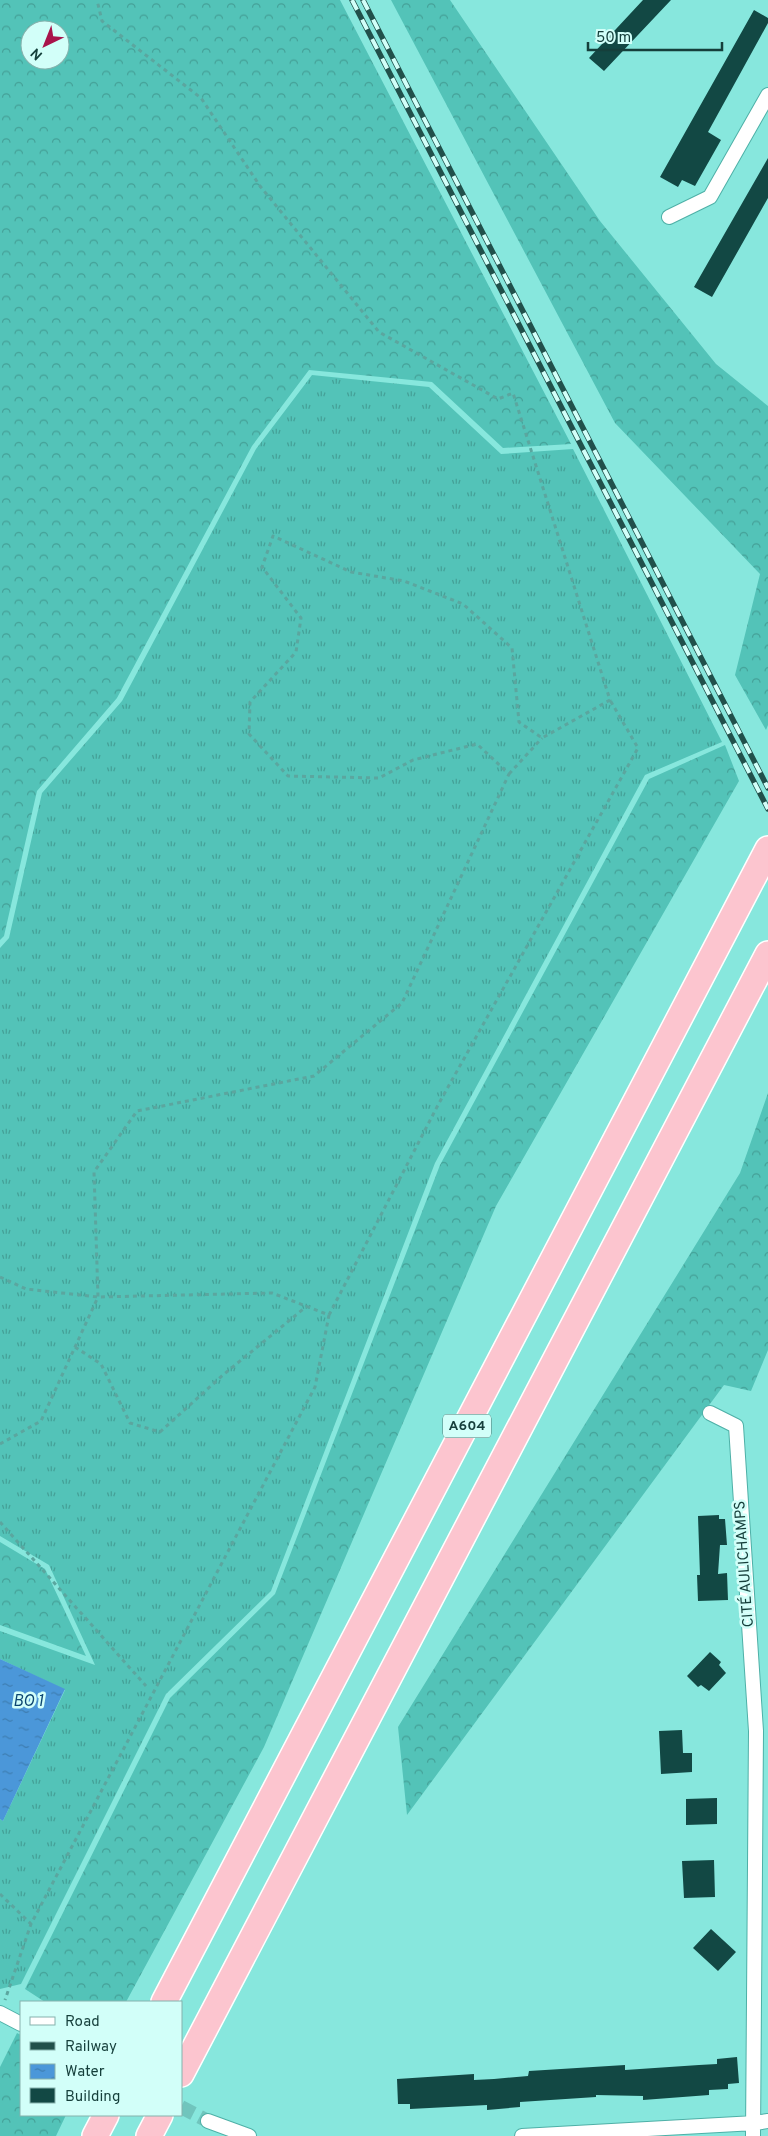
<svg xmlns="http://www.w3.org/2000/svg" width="768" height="2136" font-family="Overpass,sans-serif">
  <defs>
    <pattern id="grass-tufts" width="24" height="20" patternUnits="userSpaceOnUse" patternTransform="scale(1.25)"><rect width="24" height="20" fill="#53c3b8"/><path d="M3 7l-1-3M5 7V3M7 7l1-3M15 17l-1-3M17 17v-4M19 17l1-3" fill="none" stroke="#44a097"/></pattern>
    <pattern id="forest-crowns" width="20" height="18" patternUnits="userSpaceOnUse" patternTransform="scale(1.25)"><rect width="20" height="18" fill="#53c3b8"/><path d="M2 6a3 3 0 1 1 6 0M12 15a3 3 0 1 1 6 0" fill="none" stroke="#44a097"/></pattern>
    <pattern id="water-ripples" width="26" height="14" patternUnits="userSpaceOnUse" patternTransform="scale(1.25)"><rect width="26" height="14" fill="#4b97d9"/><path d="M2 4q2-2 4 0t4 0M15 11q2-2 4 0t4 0" fill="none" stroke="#3d7db1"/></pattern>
  </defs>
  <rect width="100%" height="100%" fill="#87e7dd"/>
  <!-- grass -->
  <path fill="url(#grass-tufts)" d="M312 375 429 387 501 454 573 449 722 742 645 775 435 1163 271 1591 166 1694 21 1984 0 1989V1819L3 1821 65 1690 0 1659V1631L95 1665 49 1565 0 1536V948L9 938 42 793 122 701 256 449Z"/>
  <!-- forest -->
  <path fill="url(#forest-crowns)" fill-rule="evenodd" d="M0 0H340L571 444 503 448 432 382 309 370 252 446 117 698 37 791 4 936 0 940ZM30 30H60V60H30Z
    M391 0H450L600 221 716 364 768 406V725L766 730 735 675 760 574 615 423Z
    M725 745 739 781 496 1206 264 1747 126 2002H45L25 1989 170 1698 275 1594 440 1165 649 779Z
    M768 1093V1350L751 1391 724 1385 407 1815 398 1727 740 1173Z
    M0 1542 45 1569 86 1656 0 1625Z
    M17 2033 21 2035V2115H66L56 2136H0V2067Z"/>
  <!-- water -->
  <path fill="url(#water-ripples)" d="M0 1659 65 1689 3 1821 0 1819Z"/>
  <!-- building -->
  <path fill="#124844" d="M643 0H671L604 71 589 58Z
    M754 10 768 18V23L708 132 721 140 695 186 682 180 678 187 660 177Z
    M768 158V198L712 297 694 287Z
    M719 1515V1519H725L727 1545H720L718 1574 727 1573 728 1600 698 1601 697 1575H700L698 1516Z
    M710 1652 721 1662 719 1665 726 1673 709 1691 701 1685 698 1687 687 1676Z
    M682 1730 683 1753H692V1772L661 1774 659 1731Z
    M717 1798V1824L686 1825V1799Z
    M714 1860 715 1897 684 1898 682 1861Z
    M711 1929 736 1952 718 1971 693 1948Z
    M737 2057 739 2083 728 2084V2089L709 2090V2095L643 2100V2096L596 2095V2097L520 2102V2107L487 2110V2105L410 2109V2104H398L397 2079 474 2074V2080L494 2079 528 2076 529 2071 625 2065V2070L699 2065 717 2064V2059Z"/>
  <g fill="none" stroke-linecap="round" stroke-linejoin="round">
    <!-- minor-tunnel -->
    <path stroke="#70c5bd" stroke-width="14" stroke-dasharray="14 7" stroke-linecap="butt" d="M181 2107 208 2121"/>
    <defs>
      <path id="minor" d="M669 217 710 197 768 95
        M710 1413 736 1426 756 1731 753 2136
        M0 2013 21 2024
        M208 2121 249 2136
        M522 2136 755 2123 768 2121"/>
      <path id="motorway" d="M164 2002 768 849
        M181 2074 768 954
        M95 2136 106 2115
        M149 2136 160 2115"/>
    </defs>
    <!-- minor casing -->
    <use href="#minor" stroke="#4eb0a7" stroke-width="16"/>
    <!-- motorway casing -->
    <use href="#motorway" stroke="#fff" stroke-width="28"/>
    <!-- path -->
    <path stroke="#5ba69f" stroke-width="3" stroke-dasharray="4 4" stroke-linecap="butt" d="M509 774 542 738
      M0 1277 26 1289 98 1297 272 1293 329 1315 315 1387 31 1924 5 2000
      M329 1315 438 1105 638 748 610 700
      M75 1347 101 1364 130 1423 160 1432 223 1375 307 1306
      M0 1444 41 1421 98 1297 94 1172 137 1111 314 1076 402 1003 509 774 477 744 413 760 379 778 288 776 249 734 250 702 296 652 301 618 262 567 273 536 351 572 404 581 463 604 512 648 519 722 542 738 610 700 513 393 498 399 379 332 260 186 201 98 102 21 97 0
      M0 1522 146 1686
      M0 1894 31 1924"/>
    <!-- minor -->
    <use href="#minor" stroke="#fff" stroke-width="14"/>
    <!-- motorway -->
    <use href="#motorway" stroke="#fcc5cf" stroke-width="25"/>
    <defs>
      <path id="rail" d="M352 0 768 809
        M363 0 768 788"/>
    </defs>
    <!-- rail casing -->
    <use href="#rail" stroke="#21504b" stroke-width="5.5"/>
    <!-- rail -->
    <use href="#rail" stroke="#d2fff9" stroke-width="4" stroke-dasharray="11" stroke-linecap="butt"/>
  </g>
  <g text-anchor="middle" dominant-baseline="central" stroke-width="5" stroke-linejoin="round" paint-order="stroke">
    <!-- shield labels -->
    <rect fill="#d2fff9" stroke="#4e7974" stroke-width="1" x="443" y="1414.5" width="48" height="23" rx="4"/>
    <g font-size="14" font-weight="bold" fill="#153f3b">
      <text x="467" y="1426">A604</text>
    </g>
    <!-- street labels -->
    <g font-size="15" fill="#153f3b" stroke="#d2fff9">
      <text transform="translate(745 1564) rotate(-94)">CITÉ AULICHAMPS</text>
    </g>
    <!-- water labels -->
    <g font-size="16" font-style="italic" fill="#0d4672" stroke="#d2fff9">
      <text x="28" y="1702">BO 1</text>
    </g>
  </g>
  <!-- legend -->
  <rect x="20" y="2001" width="162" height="115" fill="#d2fff9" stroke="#86b2ad"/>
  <rect x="30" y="2017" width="25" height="8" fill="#ffffff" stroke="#86b2ad"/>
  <text x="65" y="2026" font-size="15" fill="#153f3b">Road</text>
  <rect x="30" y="2042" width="25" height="8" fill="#21504b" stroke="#86b2ad"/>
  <text x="65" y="2051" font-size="15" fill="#153f3b">Railway</text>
  <rect x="30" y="2064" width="25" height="15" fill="url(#water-ripples)" stroke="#86b2ad"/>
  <text x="65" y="2076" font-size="15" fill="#153f3b">Water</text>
  <rect x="30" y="2088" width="25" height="15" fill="#124844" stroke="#86b2ad"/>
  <text x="65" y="2101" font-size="15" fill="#153f3b">Building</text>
  <!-- north arrow -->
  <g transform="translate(45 45) rotate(223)"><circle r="24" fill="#d2fff9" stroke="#86b2ad"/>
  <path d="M0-4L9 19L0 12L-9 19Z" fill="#a8144b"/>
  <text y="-8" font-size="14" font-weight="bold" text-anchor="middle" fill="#153f3b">N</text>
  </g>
  <!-- scale -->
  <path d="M588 42v8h134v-8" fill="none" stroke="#153f3b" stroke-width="2.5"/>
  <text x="596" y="42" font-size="15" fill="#153f3b" stroke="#d2fff9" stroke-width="4" paint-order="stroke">50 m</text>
</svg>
